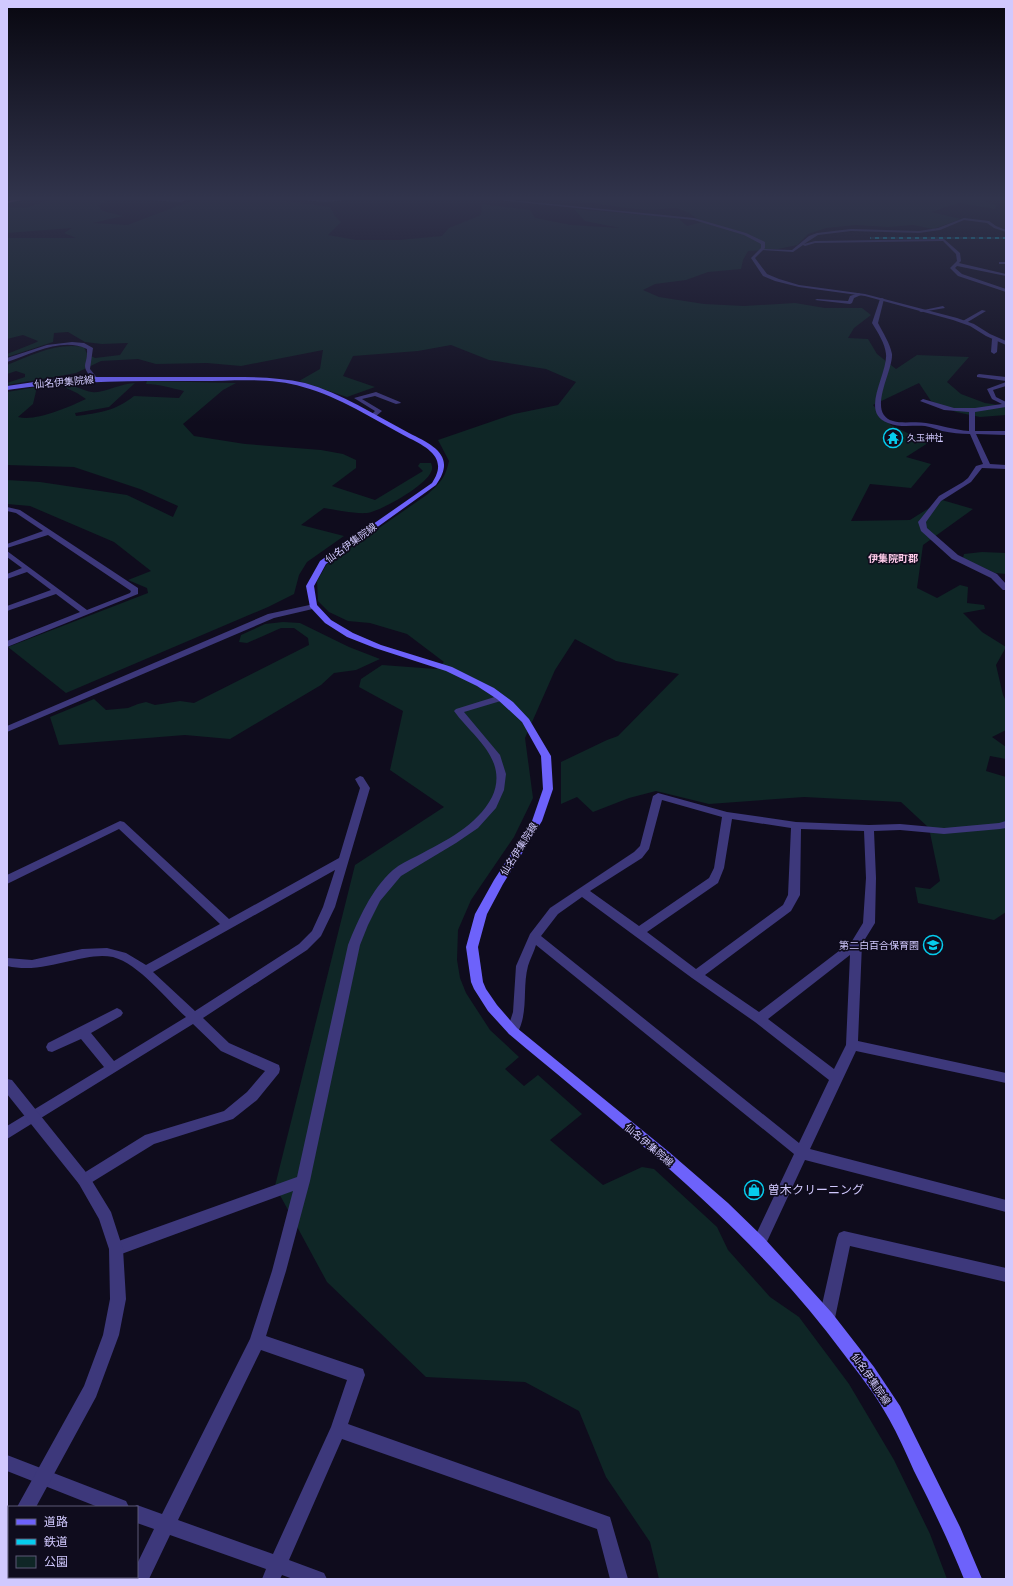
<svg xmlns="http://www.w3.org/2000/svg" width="1013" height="1586" font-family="Helvetica,'Noto Sans JP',sans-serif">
  <rect width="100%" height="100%" fill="#0f0c1d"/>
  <!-- green -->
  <path fill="#0f2626" d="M48 200H107L98 206 103 211 123 216 93 223 127 225 194 200H279L330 207 335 216 341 222 328 235 356 240H399L442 236 449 228 481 215 482 204 530 210 535 218 571 225 620 228 585 221 574 209 678 218 687 226 702 222 689 213 676 208 650 210 626 208 572 200H980L996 205 995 209 959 203 931 212 961 219 933 229 913 225 888 227 856 225 826 228 808 234 797 245 778 249 748 251 743 260 741 269 708 272 686 280 655 284 643 290 659 297 704 304 744 306 795 303 825 308H862L871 315 854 328 848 338 868 339 877 354 896 369 917 355 969 357 947 382 961 394 985 403 1006 406V415L980 417 956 412 931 401 919 383 873 405 891 425 928 443 906 457 931 464 911 488 870 484 851 521 910 520 942 500 973 509 923 545 917 588 937 598 960 585 968 587 967 603 984 605 985 609 963 613 982 632 1006 647 996 665 1003 695 1006 701V730L992 737 1006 747V759L990 756 986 771 1006 777V912L994 920 918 903 915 887 930 889 940 881 929 828 901 802 804 797 709 804 656 791 629 798 593 812 577 797 561 804V762L607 740 618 736 679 674 616 661 575 639 555 670 525 738 533 798 514 837 471 900 458 930 457 960 460 978 466 993 490 1030 519 1057 505 1069 524 1086 538 1075 582 1114 550 1140 603 1185 642 1167 654 1169 717 1227 728 1250 770 1297 799 1317 849 1384 894 1460 930 1534 947 1579H659L650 1542 606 1477 579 1411 525 1382 426 1377 327 1282 275 1186 355 865 444 807 390 770 403 711 359 687 361 679 382 665 436 669 444 662 407 634 370 623 348 621 329 612 318 601 317 581 327 564 428 494C441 482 445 478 449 461L438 440 514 414 558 405 576 382 546 369 489 360 451 345 418 351 353 356 343 376 375 387 347 397 299 381 320 369 323 350 241 366 207 363 156 364 138 359 101 361 76 373 7 385V383L25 377V374L16 371 7 374V365C32 355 56 342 84 347L87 354 95 358 120 355 128 343 102 344 85 342 68 332 54 333 53 342 7 357V354L37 342 38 341 23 335 7 339V238H76L64 233 72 228 7 233V207L26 208Z
    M147 381 236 383 223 390 183 424 194 436 245 444 321 450 343 454 356 460V468L332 486 375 500 423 471 418 466 420 463H431C432 466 433 468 431 472 426 485 382 511 367 513 355 514 337 510 324 508L301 525 344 536 307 562 299 575 294 594 268 607 66 693 8 647 148 593 147 588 128 580 151 571 114 542 30 506 7 504V480L40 482 127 495 173 517 178 506 140 489 74 467 7 465V392L37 387 33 404 18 417C35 422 69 407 86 399L77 393 62 386C73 383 82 391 92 392 103 394 121 383 135 383L109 407 75 413 76 416C99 413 115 411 134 396L179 398 184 391C171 388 160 384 146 384Z
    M982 552 1006 553V574L995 573 963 558 964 554Z
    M283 622 300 623 349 647 380 659 356 670 334 673 321 685 230 739 185 735 59 745 50 717 94 699 106 710 128 708 138 704 146 702 155 705 180 701 194 703 309 645 308 638 294 628H281L247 643 239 642 241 635 265 624Z"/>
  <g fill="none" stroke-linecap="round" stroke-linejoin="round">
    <!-- stream -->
    <path stroke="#0c1b3c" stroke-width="1.5" d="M7 200H9"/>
    <!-- minor -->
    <path fill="#3d387b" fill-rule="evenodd" d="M148 200H187L180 202Z
      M302 200H345L326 202Z
      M964 218 989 221 996 226 1006 230V232L994 228 987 223 964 220 940 230 919 233 851 231 818 235 804 244 815 241 944 239 960 253 961 261 959 263 1006 274V276L957 266 955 268 962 274 1006 289V292L958 276 950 268 957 261 956 254 943 241 815 243 805 246 803 245 793 252 760 250 762 249 792 250 809 236 817 233 851 229 919 231 938 228Z
      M999 262H1006V264H999Z
      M859 293 861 295 854 298 852 303 850 304 815 300 817 299 848 301 850 296Z
      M882 298 884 299 878 323C883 333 890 343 892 354 893 372 866 413 893 421 903 424 915 421 926 423 941 425 954 430 969 431V412L944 410 920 401 923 399 954 408H975L1002 404 992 399 987 389 1006 382V386L993 390 996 397 1006 402V407L975 412V431H1006V435L976 434 990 464 1006 465V469L982 468 971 482 941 501 926 522 927 528 958 555 997 574 1006 584V590H1003L991 578 952 559 921 531 918 522 939 496 963 482 968 478 976 466 983 464 970 434C961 434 951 433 942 431 936 429 931 427 925 426 912 425 900 428 888 423 859 413 888 374 886 354 885 343 878 333 872 323L880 299Z
      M943 306 945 308 921 312 919 311Z
      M982 310 986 311 966 323 961 322Z
      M995 337 998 339 997 352 994 354 991 352 992 339Z
      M72 342 84 343 93 348 90 369 98 379 97 380H93C79 363 88 367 87 349 62 337 32 354 7 362V358L47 345Z
      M979 374 1006 377V381L977 377V375Z
      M376 392 400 402 401 403 396 404 375 396 362 399 382 411 375 417H371V415L375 411 354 398Z
      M7 507 20 510 138 588V594L7 647V641L80 612 56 594 7 611V606L51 590 27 572 7 579V574L22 568 7 557V551L87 610 130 593 131 591 48 535 7 548V544L43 531 16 513 7 511Z
      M501 695 504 696 506 698 504 700 464 712 500 755 506 774 504 790 496 808 478 828 456 843 401 876 380 901 368 925 360 945 310 1181 286 1271 266 1336 363 1369 365 1375 348 1424 610 1517 628 1579H610L597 1529 342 1439 289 1560 324 1573 327 1579H293L282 1575 280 1579H262L266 1569 170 1535 149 1579H130L131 1577H137V1564L154 1529 137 1523V1507H133L137 1505 162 1514 250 1339 272 1271 293 1191 116 1256 111 1254 109 1249 111 1244 116 1242 297 1177 348 945C359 918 371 890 393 870 400 864 409 860 417 856 445 841 477 826 492 797 497 787 498 775 494 764 487 744 467 729 454 711L456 709ZM261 1350 347 1380 331 1427 273 1554 178 1520Z
      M360 776 363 777 370 788 335 907 321 936 307 950 203 1018 229 1043 279 1065 280 1069 279 1073 257 1100 233 1119 154 1144 89 1184 84 1186 79 1184 77 1180 79 1176 145 1135 224 1111 247 1092 265 1071 221 1051 193 1024 7 1139V1126L104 1067 81 1039 52 1052 48 1051 46 1047 48 1043 117 1008 121 1010 123 1013 121 1016 91 1033 114 1061 186 1017C166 999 139 964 113 957 99 954 83 958 70 961 48 966 29 971 7 966V958L32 960 82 949 107 948 126 953 146 965 220 924 119 829 7 884V875L120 821 124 822 229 919 339 858 360 788 355 779ZM335 870 323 907 312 931 299 944 195 1011 153 972Z
      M658 793 727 812 796 822 869 825 900 824 944 828 999 823 1006 821V828L1000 829 944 834 900 830 874 831 876 878 875 923 862 944 858 1041 1006 1073V1083L856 1051 810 1149 1006 1200V1212L805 1160 764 1248 759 1250 754 1248 752 1243 794 1154 536 945C534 952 530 959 528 966 522 989 529 1012 517 1034L513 1036 509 1034 507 1031 513 1012 516 966 530 934 550 908 634 852 640 846 653 796ZM662 800 722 817 714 868 709 878 639 926 590 891 642 858 649 849ZM732 819 791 828 788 895 783 905 696 969 647 932 718 883 724 868ZM801 829 864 831 866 878 863 923 852 941 759 1012 705 975 791 911 800 895ZM582 897 692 978 755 1022 829 1080 799 1143 541 936 558 914ZM850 955 846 1045 834 1069 768 1019Z
      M844 1231 1006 1268V1282L850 1246 835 1318 832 1323 827 1326 822 1323 819 1318 837 1238 839 1233Z
      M7 1455 126 1501 129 1507H98L7 1471Z"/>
    <!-- tertiary -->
    <path fill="#3d387b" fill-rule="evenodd" d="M499 200H511L694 218 746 233 765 242V248L755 258 767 274 779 279 799 285 865 294 957 318 974 324 990 334 1006 341V345L986 336 970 326 953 320 865 296 799 287 775 281 763 276 751 258 761 248V244L744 235 694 220Z
      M314 604H317V608L274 618 7 732V726L268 614Z
      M7 1079 12 1080 89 1176 111 1212 123 1249 126 1299 119 1335 96 1397 36 1507H17L84 1386 103 1335 110 1299 109 1249 99 1219 79 1184 7 1094Z
      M9 1527V1548L7 1549V1528Z"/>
    <!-- secondary -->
    <path fill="#6d62fb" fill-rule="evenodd" d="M95 377C134 377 172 377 211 377 242 377 274 376 305 383 341 393 375 415 409 433 433 445 457 456 436 485L326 564 314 586 317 605 331 620 353 633 381 645 452 667 494 688 513 702 529 719 551 756 553 789 542 821 503 884 487 914 478 947 483 982 486 989 497 1005 517 1028 669 1152 728 1203 764 1238 832 1313 874 1367 900 1406 960 1527 982 1579H964C949 1542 932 1506 914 1471 906 1453 898 1435 889 1419 876 1395 859 1374 843 1353 751 1228 627 1133 509 1034L488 1011 474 989 471 982 466 947 475 914 494 880 532 821 543 789 541 756 522 722 497 699 477 686 446 671 375 648 347 637 325 623 310 607 306 586 320 561 432 483C449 458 427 447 407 437 373 419 340 397 303 387 271 377 234 381 200 381 134 381 73 380 7 390V386L48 380Z"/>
    <!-- trunk -->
    <path fill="#df4cc8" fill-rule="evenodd" d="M13 200H22L7 203V201Z"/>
    <defs>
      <path id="rail" d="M871 238H1006"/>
    </defs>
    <!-- rail casing -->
    <use href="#rail" stroke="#06cced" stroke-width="2"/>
    <!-- rail -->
    <use href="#rail" stroke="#0f0c1d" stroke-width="1.5" stroke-dasharray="4" stroke-linecap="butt"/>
  </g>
  <!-- sky -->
  <linearGradient id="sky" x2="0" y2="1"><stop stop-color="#080710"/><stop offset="0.47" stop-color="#31344c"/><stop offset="1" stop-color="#31344c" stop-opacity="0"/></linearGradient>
  <rect width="1013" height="422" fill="url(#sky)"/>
  <!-- icons -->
  <defs>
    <symbol id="temple-ring" viewBox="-11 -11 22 22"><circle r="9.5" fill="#0f0c1d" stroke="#06cced" stroke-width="1.5"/><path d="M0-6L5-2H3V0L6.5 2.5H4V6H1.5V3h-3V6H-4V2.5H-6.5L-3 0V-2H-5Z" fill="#06cced"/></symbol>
    <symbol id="school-ring" viewBox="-11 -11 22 22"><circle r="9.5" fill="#0f0c1d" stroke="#06cced" stroke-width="1.5"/><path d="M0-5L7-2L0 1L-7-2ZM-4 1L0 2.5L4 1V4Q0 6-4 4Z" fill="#06cced"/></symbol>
    <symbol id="shop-ring" viewBox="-11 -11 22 22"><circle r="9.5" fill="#0f0c1d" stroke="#06cced" stroke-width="1.5"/><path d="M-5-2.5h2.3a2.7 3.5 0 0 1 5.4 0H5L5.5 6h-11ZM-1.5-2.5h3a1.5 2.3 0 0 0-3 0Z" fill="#06cced"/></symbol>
  </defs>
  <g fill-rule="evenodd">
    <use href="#temple-ring" x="882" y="427" width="22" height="22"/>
    <use href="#school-ring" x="922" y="934" width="22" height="22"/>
    <use href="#shop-ring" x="743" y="1179" width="22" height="22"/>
  </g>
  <g text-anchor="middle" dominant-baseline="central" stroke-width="3.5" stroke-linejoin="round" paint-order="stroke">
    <!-- far-poi labels -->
    <g font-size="9" fill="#d1c9fe" stroke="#0f0c1d" text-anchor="start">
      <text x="907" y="438">久玉神社</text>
    </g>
    <!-- street labels -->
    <g font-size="10" fill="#d1c9fe" stroke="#0f0c1d">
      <text transform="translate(64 382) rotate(-5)">仙名伊集院線</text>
      <text transform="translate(351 543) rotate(-36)">仙名伊集院線</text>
      <text transform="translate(519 849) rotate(-58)">仙名伊集院線</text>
      <text transform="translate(649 1145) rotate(40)">仙名伊集院線</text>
      <text transform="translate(871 1379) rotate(55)">仙名伊集院線</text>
    </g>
    <!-- far-quarter labels -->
    <g font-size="10" font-weight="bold" fill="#fecbe9" stroke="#0f0c1d">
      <text x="893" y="558">伊集院町郡</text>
    </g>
    <!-- poi labels -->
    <g font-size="10" fill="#d1c9fe" stroke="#0f0c1d" text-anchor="end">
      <text x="919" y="945">第二白百合保育園</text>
    </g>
    <!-- near-poi labels -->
    <g font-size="12" fill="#d1c9fe" stroke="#0f0c1d" text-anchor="start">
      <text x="768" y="1190">曽木クリーニング</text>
    </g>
  </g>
  <!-- border -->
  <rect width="1013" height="1586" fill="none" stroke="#d1c9fe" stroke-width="16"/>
  <!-- legend -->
  <rect x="8" y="1506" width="130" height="72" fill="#0f0c1d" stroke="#5d5877"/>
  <rect x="16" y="1519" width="20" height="6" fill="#6d62fb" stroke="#5d5877"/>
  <text x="44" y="1526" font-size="12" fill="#d1c9fe">道路</text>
  <rect x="16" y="1539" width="20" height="6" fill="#06cced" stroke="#5d5877"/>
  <text x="44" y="1546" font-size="12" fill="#d1c9fe">鉄道</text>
  <rect x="16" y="1556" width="20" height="12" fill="#0f2626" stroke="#5d5877"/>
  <text x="44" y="1566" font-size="12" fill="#d1c9fe">公園</text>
</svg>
